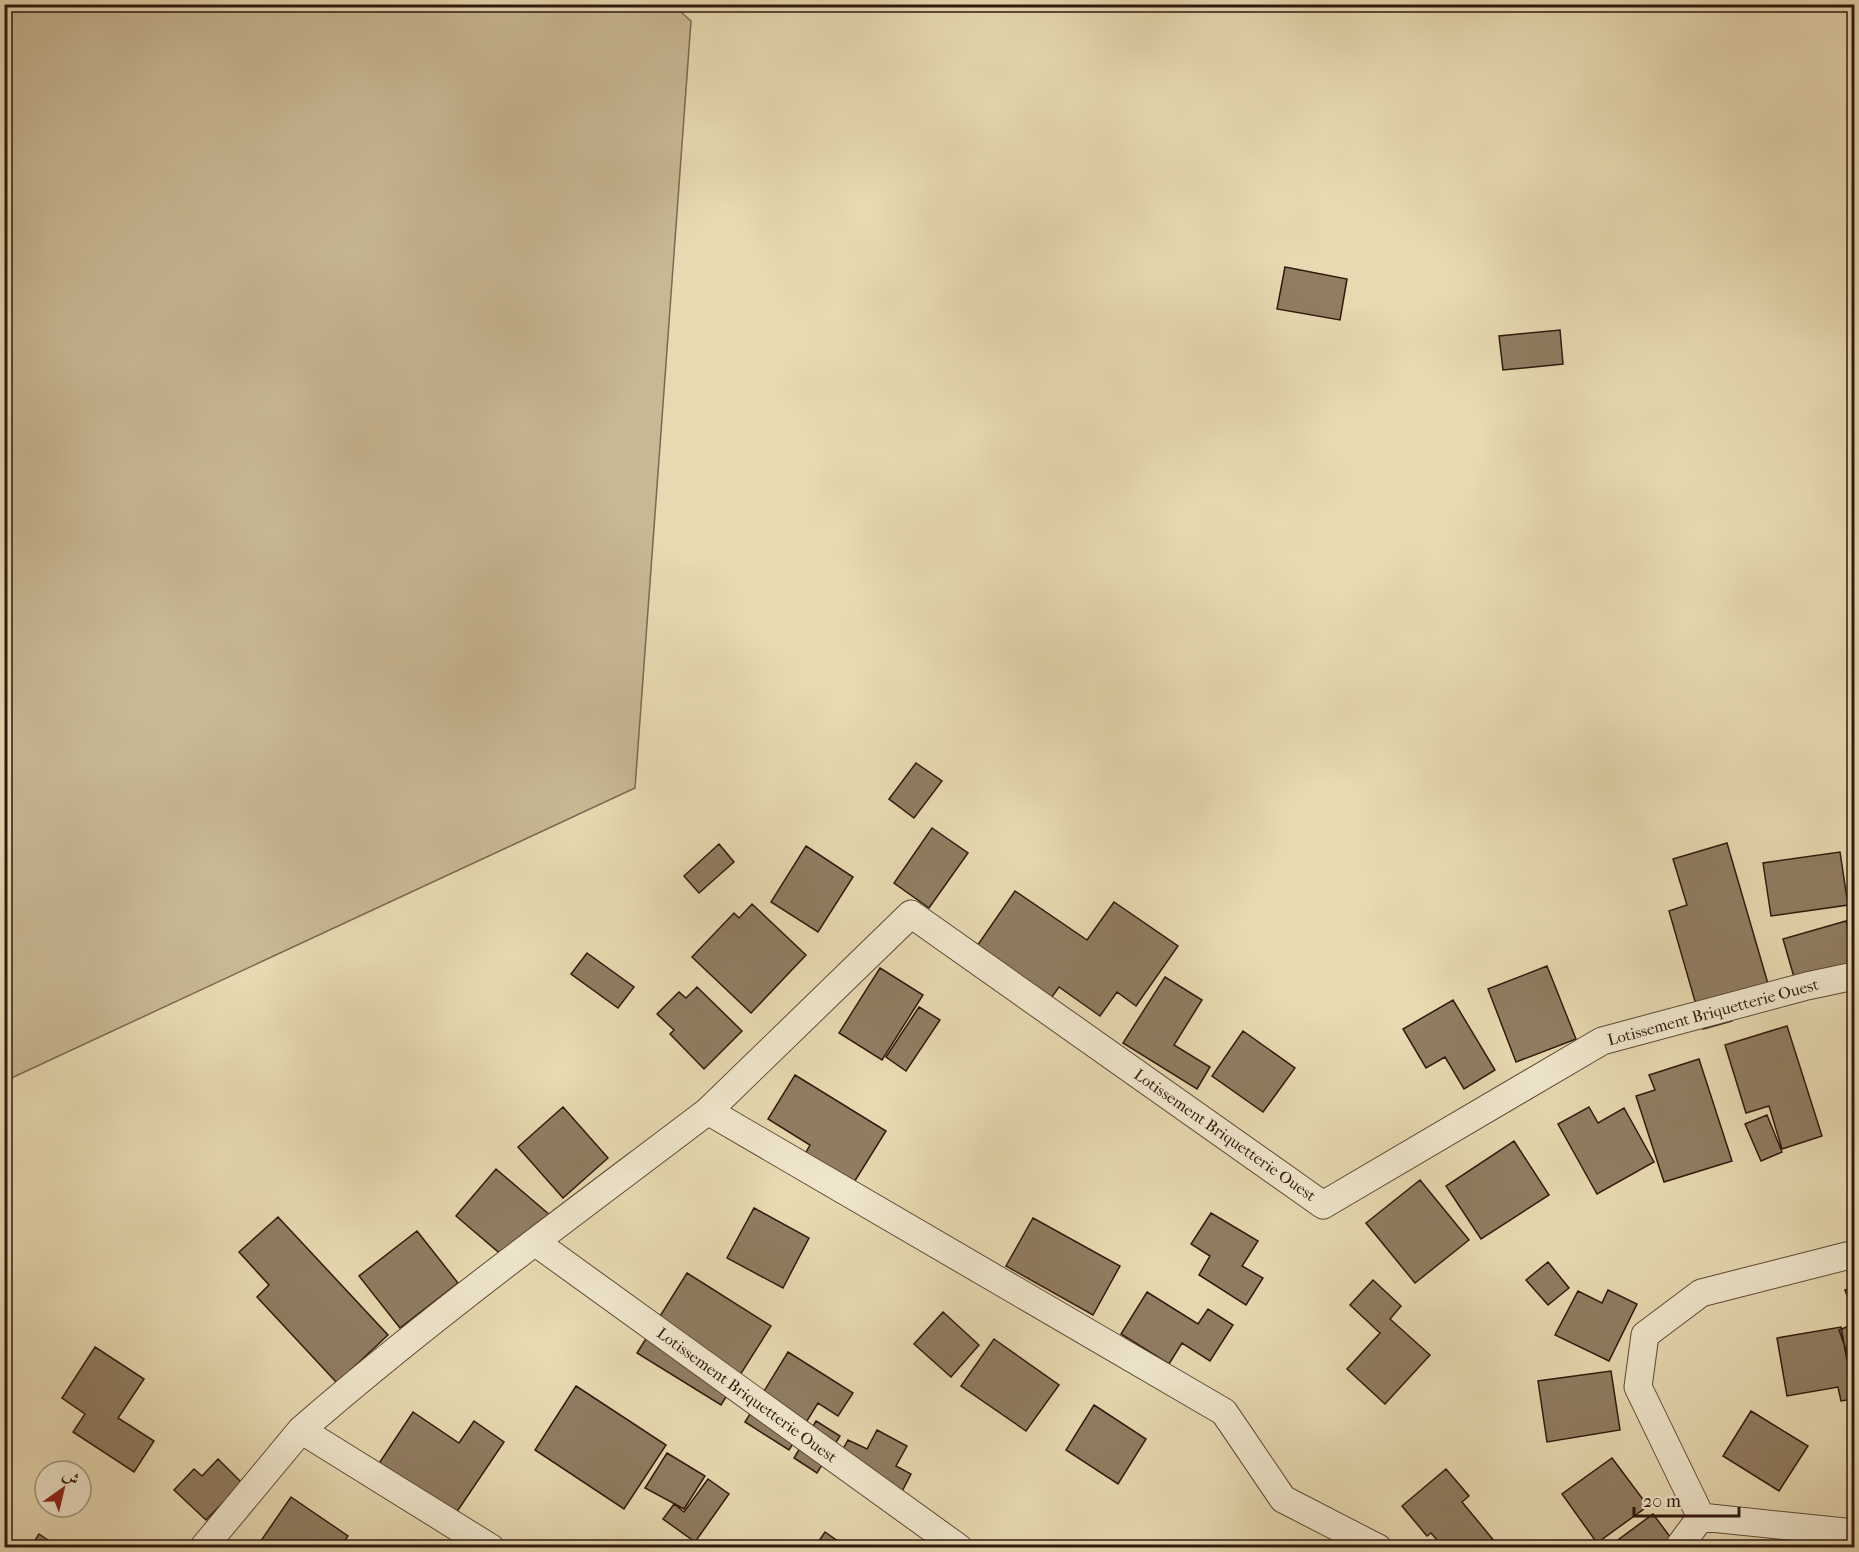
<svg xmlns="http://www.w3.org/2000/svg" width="1859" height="1552" font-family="'IM FELL French Canon',Amiri,serif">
  <rect width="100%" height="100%" fill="#e7d9b0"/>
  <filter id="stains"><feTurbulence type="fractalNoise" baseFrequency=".00333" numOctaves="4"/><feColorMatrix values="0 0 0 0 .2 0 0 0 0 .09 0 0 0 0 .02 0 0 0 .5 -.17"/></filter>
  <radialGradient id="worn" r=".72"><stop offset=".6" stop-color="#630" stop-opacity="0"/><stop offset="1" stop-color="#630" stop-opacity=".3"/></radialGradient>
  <!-- green -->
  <path fill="#c8b894" stroke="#7c6851" stroke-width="1.5" d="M672 4 691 21 635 788 5 1081V5Z"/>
  <!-- building -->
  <path fill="#907d62" stroke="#31190e" stroke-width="1.5" d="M1285 267 1347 279 1340 320 1277 309Z
    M1560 330 1563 364 1503 370 1499 336Z
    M916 763 942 781 914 818 889 799Z
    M932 828 968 853 929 908 894 883Z
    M1727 843 1771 994 1728 1007 1732 1021 1703 1029 1669 911 1687 905 1673 859Z
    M719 844 734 862 699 893 684 876Z
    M806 846 853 877 818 932 771 902Z
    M1840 852 1848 905 1771 916 1763 863Z
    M1015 891 1087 940 1114 902 1178 946 1136 1006 1117 992 1100 1016 1059 987 1049 1001 975 949Z
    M752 904 806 955 751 1013 692 957 734 913 739 918Z
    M1846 921 1854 951V975L1798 991 1783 939Z
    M587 953 634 987 618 1008 571 974Z
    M1547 966 1576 1039 1516 1062 1488 989Z
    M880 968 923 995 882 1060 839 1033Z
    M1165 977 1202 1000 1174 1045 1210 1067 1197 1089 1123 1043Z
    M697 987 742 1031 704 1069 670 1034 674 1030 657 1014 679 992 686 998Z
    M1453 1000 1495 1070 1464 1089 1445 1057 1426 1068 1403 1029Z
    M919 1007 940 1020 906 1071 886 1057Z
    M1787 1026 1822 1136 1782 1149 1769 1106 1746 1113 1725 1045Z
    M1243 1031 1295 1068 1263 1112 1212 1076Z
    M1699 1059 1732 1161 1664 1182 1636 1096 1655 1090 1649 1075Z
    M795 1075 886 1131 853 1184 805 1154 810 1145 768 1119Z
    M563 1107 608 1158 563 1198 518 1147Z
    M1589 1107 1598 1123 1624 1108 1654 1162 1597 1194 1558 1124Z
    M1767 1115 1782 1152 1761 1161 1745 1124Z
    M1514 1141 1549 1195 1481 1239 1446 1186Z
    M496 1169 550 1215 510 1262 456 1216Z
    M1420 1180 1469 1240 1415 1283 1366 1223Z
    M754 1208 809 1238 783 1288 727 1258Z
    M1211 1213 1258 1241 1242 1266 1263 1278 1246 1305 1199 1275 1210 1256 1191 1244Z
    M278 1217 388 1335 337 1383 257 1297 269 1285 239 1252Z
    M1033 1218 1120 1266 1093 1315 1006 1266Z
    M417 1231 458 1283 400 1328 359 1276Z
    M1548 1262 1569 1288 1548 1305 1526 1280Z
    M687 1273 771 1326 721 1405 637 1353Z
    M1373 1280 1401 1306 1390 1319 1430 1355 1385 1404 1347 1369 1380 1333 1350 1305Z
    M1854 1287V1314L1845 1290Z
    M1608 1290 1637 1304 1609 1361 1555 1335 1578 1291 1602 1303Z
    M1147 1292 1198 1324 1208 1309 1233 1325 1210 1361 1182 1343 1169 1364 1121 1334Z
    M943 1312 979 1345 951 1377 914 1344Z
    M1854 1324V1372L1839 1330Z
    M1841 1327 1854 1399 1841 1401 1838 1387 1787 1396 1777 1338Z
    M994 1339 1059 1385 1026 1431 961 1386Z
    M95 1347 144 1379 118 1418 154 1441 134 1472 73 1432 85 1414 62 1398Z
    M788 1352 853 1393 838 1416 818 1403 789 1450 745 1422Z
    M1611 1371 1620 1430 1547 1442 1538 1381Z
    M576 1386 666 1445 624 1509 535 1450Z
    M1094 1405 1146 1439 1118 1484 1066 1450Z
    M1751 1411 1808 1446 1779 1491 1723 1456Z
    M413 1412 459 1443 474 1421 504 1442 450 1522 374 1471Z
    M816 1421 840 1436 817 1473 794 1458Z
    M877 1430 907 1446 896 1466 911 1474 897 1501 833 1467 848 1440 867 1449Z
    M667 1453 705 1476 684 1509 645 1488Z
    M1612 1458 1648 1506 1597 1543 1562 1494Z
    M218 1459 242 1483 206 1520 174 1490 194 1469 202 1476Z
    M1446 1469 1469 1496 1462 1502 1500 1548H1444L1431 1533 1427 1536 1402 1506Z
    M708 1479 729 1494 695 1542 663 1519 674 1504 684 1512Z
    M291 1497 348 1536 340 1548H256Z
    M1653 1514 1674 1542 1666 1548H1607Z
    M825 1532 848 1548H814Z
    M39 1534 60 1548H30Z"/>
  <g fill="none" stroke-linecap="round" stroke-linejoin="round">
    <defs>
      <path id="street" d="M708 1111 911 914 1323 1205 1602 1041 1807 986 1854 976
        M535 1242 959 1548
        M1701 1517 1845 1532 1854 1535
        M203 1548 301 1430
        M491 1548 301 1430C431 1317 571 1215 708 1111L1224 1412 1283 1499 1378 1548
        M1678 1548 1701 1517 1638 1387 1645 1335 1701 1293 1854 1254"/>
    </defs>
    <!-- street casing -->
    <use href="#street" stroke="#5e4936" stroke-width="29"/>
    <!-- street -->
    <use href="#street" stroke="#efe6cc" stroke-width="27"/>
  </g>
  <g text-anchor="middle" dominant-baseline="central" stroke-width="4.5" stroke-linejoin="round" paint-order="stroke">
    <!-- street labels -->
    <g font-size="16" fill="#31190e" stroke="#efe6cc">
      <text transform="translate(1713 1012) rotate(-15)">Lotissement Briquetterie Ouest</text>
      <text transform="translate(1225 1135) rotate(35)">Lotissement Briquetterie Ouest</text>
      <text transform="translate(747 1395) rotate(36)">Lotissement Briquetterie Ouest</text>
    </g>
  </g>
  <!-- margin -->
  <rect width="1859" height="1552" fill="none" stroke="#e7d9b0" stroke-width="24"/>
  <rect x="6" y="6" width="1847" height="1540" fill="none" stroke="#31190e" stroke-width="3"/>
  <rect x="12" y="12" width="1835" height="1528" fill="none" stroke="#31190e" stroke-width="1.5"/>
  <!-- north arrow -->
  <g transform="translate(63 1489) rotate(34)"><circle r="28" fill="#efe6cc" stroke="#a39480" stroke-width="1.5"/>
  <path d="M0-4.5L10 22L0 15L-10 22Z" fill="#8f2418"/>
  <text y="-9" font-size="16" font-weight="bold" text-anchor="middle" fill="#31190e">ش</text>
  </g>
  <!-- scale -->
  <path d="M1634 1507v9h105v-9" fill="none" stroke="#31190e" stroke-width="3"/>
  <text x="1643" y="1507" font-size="18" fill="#31190e" stroke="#efe6cc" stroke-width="4.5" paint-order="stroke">20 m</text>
  <rect width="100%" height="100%" filter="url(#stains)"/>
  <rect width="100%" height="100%" fill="url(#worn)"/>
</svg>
